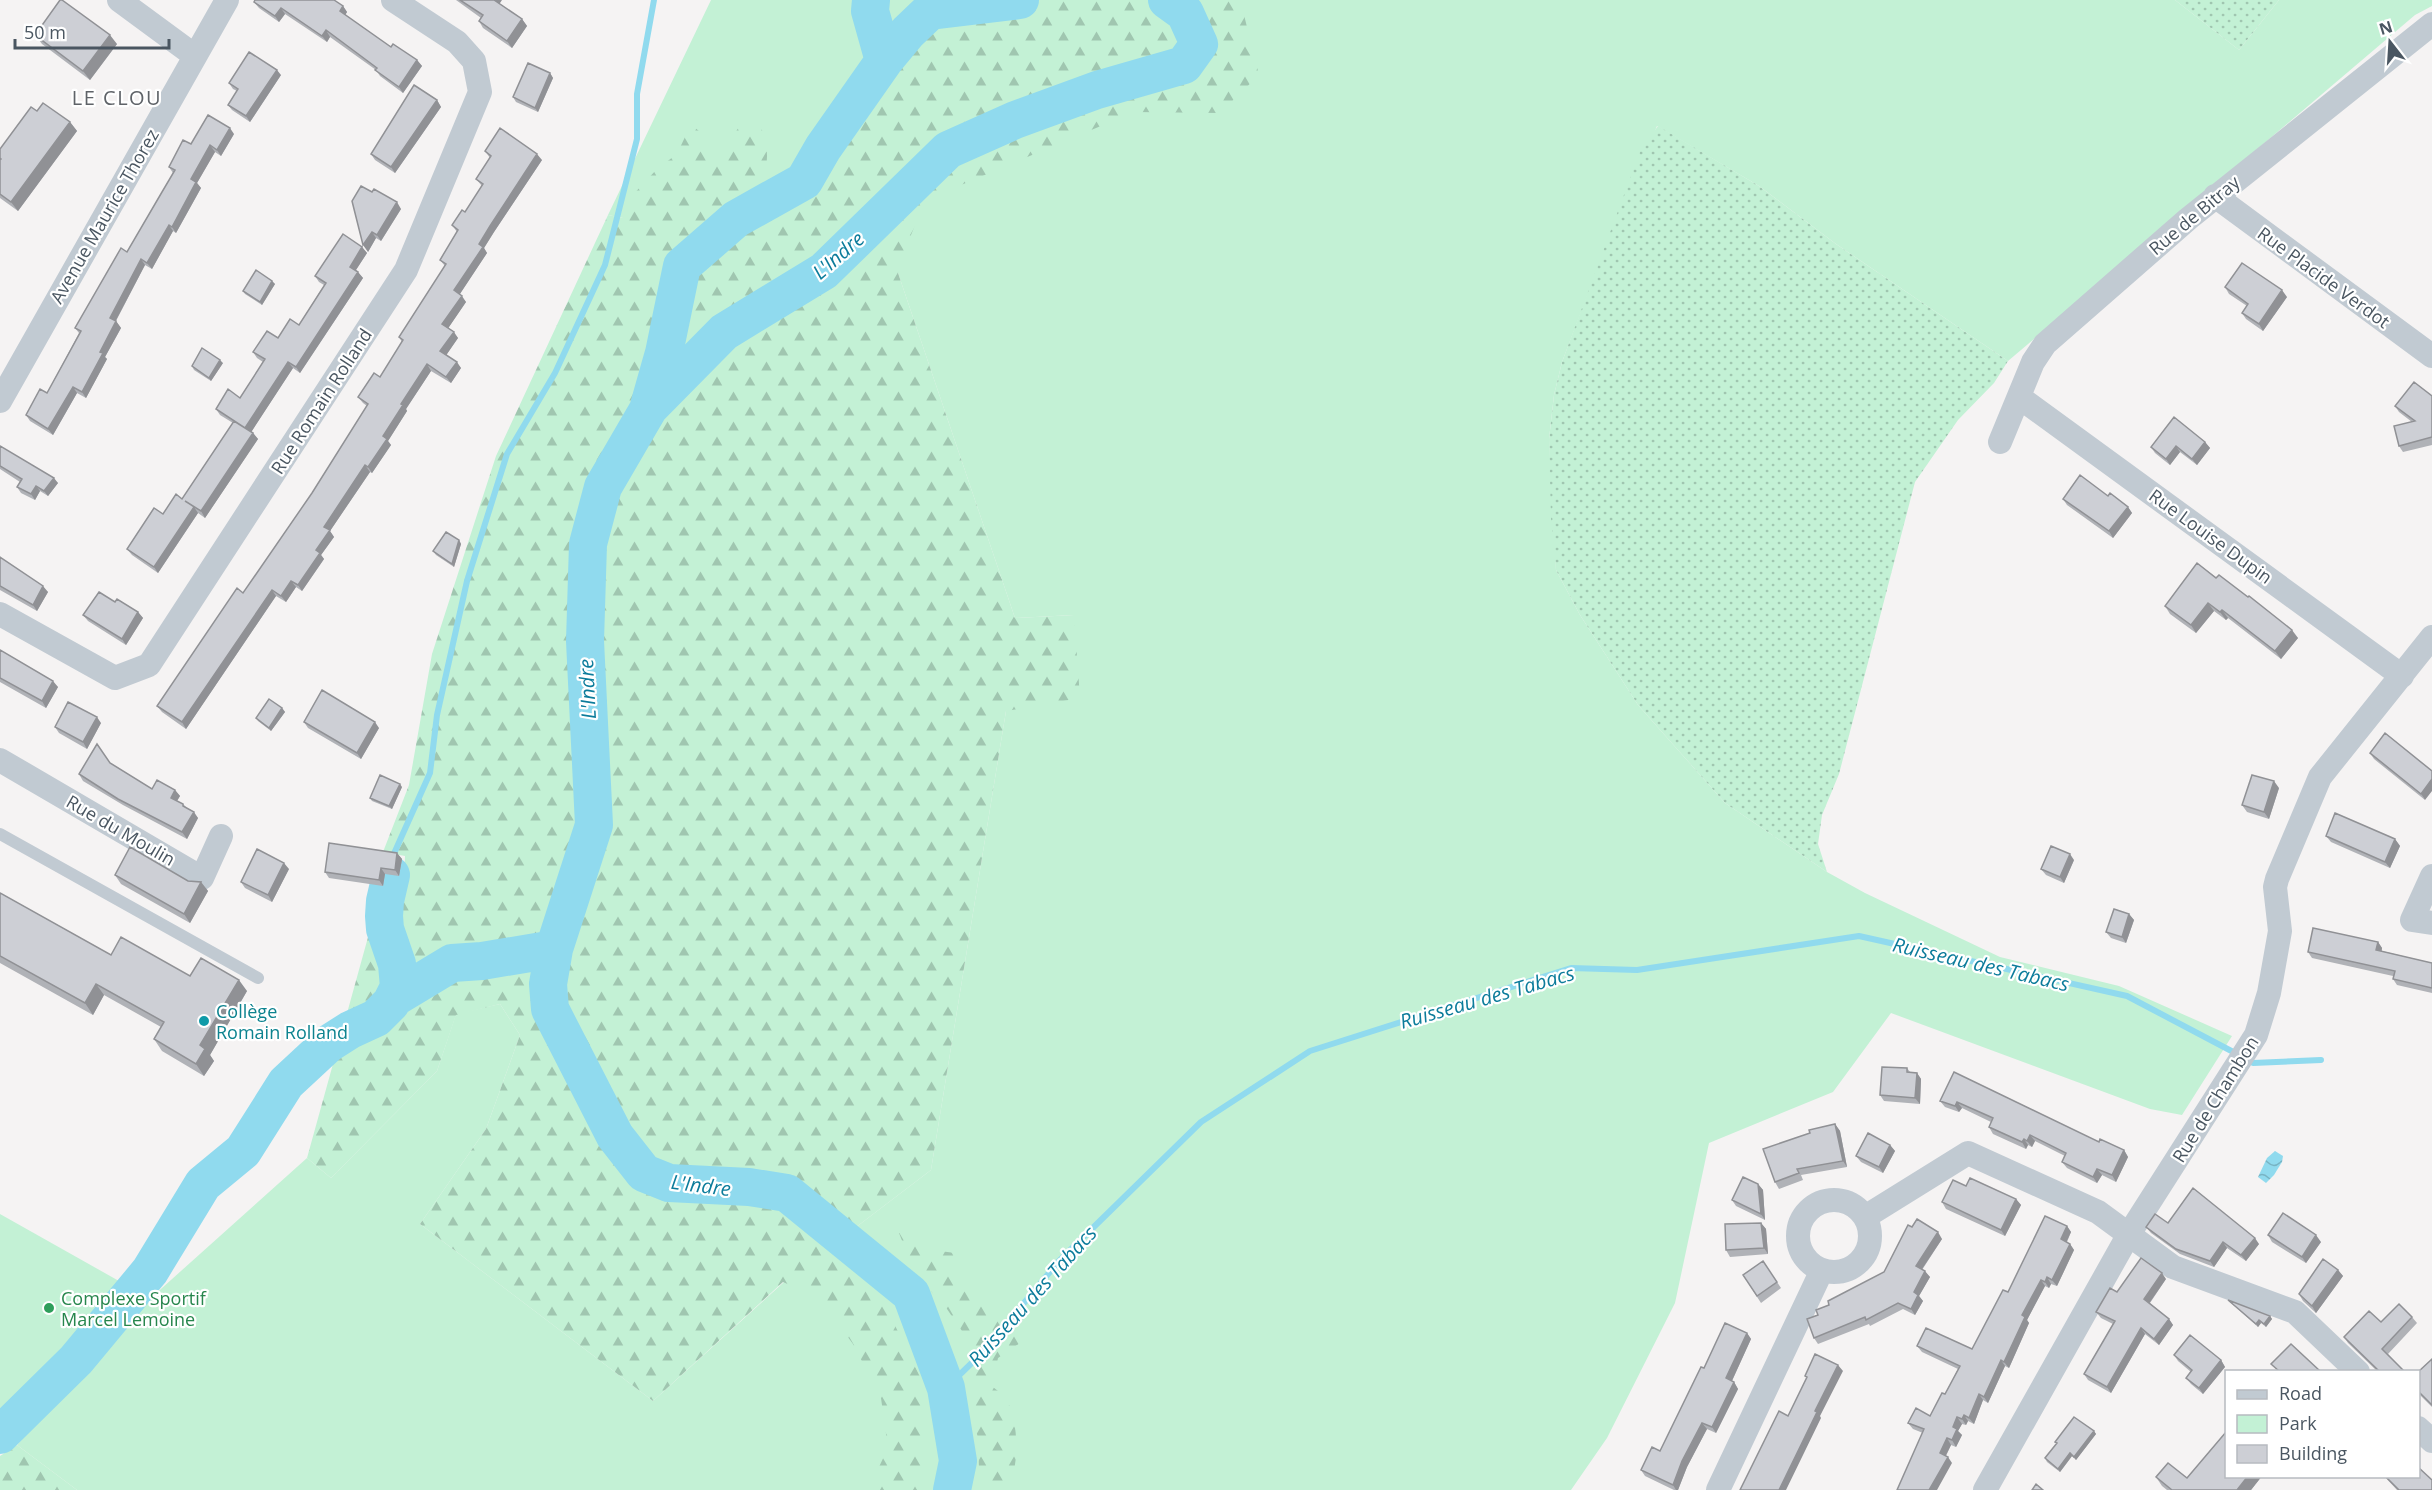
<svg xmlns="http://www.w3.org/2000/svg" width="2432" height="1490" font-family="'Open Sans',sans-serif">
  <defs>
    <pattern id="forest-firs" width="22" height="20" patternUnits="userSpaceOnUse" patternTransform="scale(1.5)"><rect width="22" height="20" fill="#c3f1d5"/><path d="M5 1l3.5 6h-7zM16 11l3.5 6h-7z" fill="#a0c6b0"/></pattern>
    <pattern id="garden-dots" width="8" height="8" patternUnits="userSpaceOnUse" patternTransform="scale(1.5)"><rect width="8" height="8" fill="#c3f1d5"/><path d="M2 2h.1M6 6h.1" fill="none" stroke="#a0c6b0" stroke-width="1.8" stroke-linecap="round"/></pattern>
    <pattern id="water-waves" width="16" height="10" patternUnits="userSpaceOnUse" patternTransform="scale(1.5)"><rect width="16" height="10" fill="#90daee"/><path d="M0 5q4-4 8 0t8 0" fill="none" stroke="#78b4c4"/></pattern>
  </defs>
  <rect width="100%" height="100%" fill="#f5f3f3"/>
  <!-- green -->
  <path fill="#c3f1d5" d="M711 0H2175L2239 50 2279 0H2432V6L2415 15 2008 361 1836 244 1759 186 1657 126 1597 270 1562 362 1554 395 1549 439 1556 570 1580 615 1638 705 1725 803 1827 872 1865 893 2000 957 2119 986 2232 1036 2182 1115 2150 1109 1891 1013 1833 1092 1709 1143 1675 1303 1607 1438 1571 1490H77L17 1445 123 1323 307 1158 331 1178 437 1071 456 1014 500 1004 520 1035 486 1129 420 1224 653 1401 784 1282 931 1170 1006 711 1074 615 1015 618 898 273 608 215Z
    M0 1214 119 1281 78 1335 0 1412Z"/>
  <!-- forest -->
  <path fill="url(#forest-firs)" d="M1044 0H1232L1244 15 1259 75 1220 113 1134 112 954 188 917 220 899 265 898 273 1015 618 1074 615 1080 698 1006 711 931 1170 830 1247 857 1281 885 1305 920 1377 926 1418V1490H868L888 1448 881 1398 853 1344 819 1298 783 1282 653 1401 420 1224 486 1129 520 1035 500 1004 456 1015 437 1071 331 1178 307 1158 370 930 374 890 386 891 388 879 404 878 405 856 383 852 409 785 432 654 496 456 608 215 623 218 629 199 657 169 677 154 685 137 693 126 700 132 706 159 716 161 739 127 759 121C770 152 770 163 757 192L727 202 745 222C769 213 796 207 815 191 830 179 839 158 847 141 864 106 896 43 933 26 967 10 1008 11 1044 0Z
    M899 1233H913L932 1250 955 1253 958 1273 971 1294 991 1317 1016 1327 1020 1343 998 1358 992 1386C996 1390 1003 1394 1006 1399 1019 1419 1021 1472 1005 1490H984L979 1469 978 1438 971 1410 976 1387 971 1349 964 1334 947 1309 929 1289 909 1258Z
    M17 1445 77 1490H0V1456Z"/>
  <!-- garden -->
  <path fill="url(#garden-dots)" d="M2175 0H2279L2239 50Z
    M1658 126 1759 186 1836 244 2008 361 1994 383 1958 420 1915 482 1839 774 1822 815 1818 844 1827 872 1725 803 1638 705 1580 615 1556 570 1551 518 1549 439 1554 395 1562 362 1641 149Z"/>
  <!-- water -->
  <path fill="url(#water-waves)" d="M2275 1151 2283 1156 2282 1162 2274 1175 2266 1183 2258 1177 2267 1158Z"/>
  <g fill="none" stroke-linecap="round" stroke-linejoin="round">
    <!-- stream -->
    <path stroke="#90daee" stroke-width="6" d="M392 858 430 773 437 715 467 581 507 454 555 373 605 265 637 139V94L654 0
      M2248 1060 2253 1063 2321 1060
      M946 1388 983 1352 1059 1261 1201 1122 1310 1051 1571 968 1637 970 1859 936 2127 996 2239 1055"/>
    <!-- river -->
    <path stroke="#90daee" stroke-width="38" d="M871 0 870 11 884 61
      M649 406 664 353 682 266 736 219 804 181 823 148 884 61 908 32 930 11 1020 0
      M394 998 452 963 482 961 554 949
      M0 1435 76 1360 150 1271 203 1184 243 1151 286 1083 328 1044 350 1030 376 1018 391 1003 399 987 397 964 385 929 384 916 385 901 391 875
      M952 1490 958 1461 946 1388 911 1294 787 1193 749 1187 669 1183 644 1173 615 1136 550 1009 548 984 554 949 594 825 585 641 588 544 603 487 649 408 724 332 824 271 948 150 1015 120 1097 90 1184 65 1199 44 1185 13 1167 0"/>
    <!-- lane -->
    <path stroke="#c1cad2" stroke-width="12" d="M0 834 258 978"/>
    <!-- street -->
    <path stroke="#c1cad2" stroke-width="24" d="M119 0 195 56
      M2215 196 2432 356
      M2019 397 2402 676
      M0 401 227 0
      M2000 442 2033 362 2045 344 2188 219 2432 24
      M0 614 115 678 149 665 406 270 480 92 474 61 457 42 393 0
      M0 760 202 878 221 836
      M2432 876 2412 920 2432 923
      M1798 1236a36 36 0 1 1 72 0a36 36 0 1 1-72 0Z
      M1865 1217 1968 1153 2098 1212 2173 1267 2295 1312 2358 1372
      M2418 1428 2432 1441
      M1718 1490 1822 1270
      M1985 1490 2129 1234 2256 1035 2269 993 2280 931 2275 887 2277 879 2320 777 2432 637"/>
  </g>
  <!-- wall -->
  <path fill="#b0b2b7" d="M456 0H501L499 4 522 19 527 26 512 48 483 28 479 21 481 18Z
    M254 2 343 6 347 12 345 15 391 47 417 60 422 66 403 93 380 76 376 70 330 37 327 42 285 14 279 22 259 8Z
    M35 35 117 44 90 80 42 44Z
    M550 73 553 78 538 112 516 102 513 97Z
    M281 75 250 122 232 110 228 105 237 91 233 89 229 83Z
    M437 100 441 107 395 173 375 160 371 154Z
    M37 111 70 122 77 131 18 211 0 198V149Z
    M234 134 221 156 215 152 197 183 201 188 176 233 173 231 152 269 145 265 116 321 121 328 105 357 107 359 86 398 77 393 53 435 30 421 26 415 47 393 79 333 75 328 127 252 173 173 169 167 191 144Z
    M485 151 542 160 494 232 484 248 487 253 459 295 466 302 448 328 458 338 446 355 461 368 451 383 431 371 406 409 407 411 388 441 391 445 372 473 370 472 330 531 334 537 321 555 324 559 302 591 296 587 286 602 276 596 186 729 162 712 157 706 243 593 312 493 367 406 363 403 358 397 380 377 402 342 399 337 445 266 440 260 457 232 452 225 465 212 482 186 476 179 490 158Z
    M372 192 401 209 381 241 376 238 368 252Z
    M362 247 367 253 356 270 363 278 300 373 293 368 251 432 253 433 258 439 205 518 198 513 158 573 132 555 127 549 163 514 182 499 233 423 220 415 216 409 240 398 263 362 257 358 253 352 278 338 299 325 324 285 319 282 315 276Z
    M272 281 275 284 262 305 245 294 243 291Z
    M2225 287 2287 297 2263 331 2246 319 2242 313 2247 306 2229 294Z
    M223 363 211 381 194 370 192 366Z
    M2432 396V445L2403 452 2399 446 2412 422 2399 412 2395 406Z
    M2205 442 2210 448 2197 465 2180 452 2170 465 2155 453 2151 447Z
    M0 446 58 483 48 496 40 491 35 500 21 493 17 487 20 482 0 469Z
    M2108 496 2128 507 2132 513 2113 538 2067 505 2063 499Z
    M459 540 461 544 454 567 436 555 433 551Z
    M0 557 48 592 37 611 0 590Z
    M2197 563 2298 638 2281 659 2228 618 2226 620 2214 611 2196 633 2170 614 2165 606Z
    M115 602 138 612 143 618 126 645 88 621 83 615Z
    M0 650 58 687 46 708 0 682Z
    M282 708 285 712 271 731 258 721 256 718Z
    M304 722 379 728 361 759 308 728Z
    M101 723 87 749 59 733 55 727Z
    M2385 733 2425 800 2374 759 2370 753Z
    M110 763 152 789 175 790 180 796 177 801 183 804 186 807 198 818 187 839 123 805 83 781 79 774Z
    M402 787 392 809 372 801 370 798Z
    M2279 788 2269 819 2247 812 2242 805Z
    M2326 836 2395 839 2400 846 2390 868 2331 842Z
    M397 853 402 859 399 876 385 874 383 886 329 878 325 872Z
    M2074 860 2064 883 2046 875 2041 869Z
    M289 869 272 902 245 888 241 882Z
    M115 875 201 882 208 891 190 923 121 884Z
    M0 893 111 955 247 991 210 1055 214 1061 204 1076 162 1051 154 1039 161 1027 104 995 93 1015 0 963Z
    M2129 914 2134 920 2126 943 2111 938 2106 932Z
    M2378 942 2382 948V951L2432 963V993L2397 985 2393 979V976L2312 958 2308 952Z
    M1907 1068 1910 1072 1917 1073 1921 1079 1920 1104 1884 1101 1880 1095Z
    M1954 1072 2099 1142 2124 1150 2128 1157 2116 1182 2102 1175 2097 1183 2067 1168 2062 1162 2065 1156 2035 1141 2032 1147 2028 1145 2026 1149 1993 1134 1989 1127 1991 1122 1962 1108 1959 1112 1945 1107 1940 1101Z
    M1835 1124 1840 1131 1847 1167 1801 1175 1803 1180 1779 1189 1775 1182Z
    M1890 1145 1895 1151 1883 1173 1861 1162 1856 1156Z
    M1758 1184 1763 1190 1765 1220 1736 1206 1732 1200Z
    M1966 1186 2016 1199 2021 1205 2005 1236 1946 1209 1942 1202Z
    M1761 1223 1766 1229 1768 1254 1730 1257 1726 1250Z
    M2168 1223 2259 1244 2246 1261 2227 1248 2214 1267 2180 1254 2151 1233 2146 1227Z
    M2067 1226 2071 1232 2067 1242 2070 1244 2074 1250 2057 1286 2051 1284 2049 1288 2045 1286 2027 1320 2029 1323 2009 1368 2005 1366 1988 1403 1983 1400 1974 1424 1968 1421 1966 1425 1962 1424 1958 1431 1962 1435 1956 1447 1951 1445 1946 1456 1952 1463 1923 1433 1913 1429 1908 1423 1930 1416 1945 1394 1958 1369 1922 1352 1917 1346 1972 1349 2008 1292Z
    M1912 1227 1942 1239 1922 1270 1930 1277 1919 1296 1923 1301 1915 1315 1903 1309 1870 1326 1869 1324 1818 1344 1814 1338 1829 1305 1884 1272Z
    M2268 1235 2321 1242 2306 1263 2272 1242Z
    M1763 1261 1781 1288 1761 1303 1743 1275Z
    M2338 1270 2343 1276 2316 1313 2303 1301 2299 1294Z
    M2166 1279 2150 1303 2169 1319 2173 1325 2159 1345 2145 1334 2111 1393 2088 1380 2084 1374 2113 1324 2101 1318 2096 1312 2117 1292Z
    M2228 1300 2270 1316 2272 1319 2266 1327 2261 1323 2258 1327 2231 1303Z
    M2412 1317 2417 1323 2388 1354 2404 1371H2377L2348 1343 2344 1337 2381 1322Z
    M1747 1333 1751 1339 1732 1381 1734 1382 1738 1389 1716 1433 1707 1429 1687 1467 1678 1490H1674L1645 1476 1641 1470 1660 1451 1704 1368Z
    M2174 1355 2221 1360 2225 1367 2203 1394 2191 1384 2186 1378 2191 1372 2178 1361Z
    M2432 1359V1407L2418 1393V1372Z
    M2094 1431 2096 1434 2076 1460 2072 1456 2060 1472 2047 1462 2045 1458Z
    M2226 1476H2262L2251 1490H2167L2162 1486 2156 1477 2187 1478Z
    M2384 1476H2418L2432 1490H2397Z"/>
  <!-- shaded-wall -->
  <path fill="#909195" d="M494 0H502L498 6Z
    M343 6 347 12 344 17 340 11Z
    M281 8 285 14 279 22 275 16Z
    M522 19 527 26 512 48 507 41Z
    M326 30 330 37 327 42 322 36Z
    M110 35 117 44 90 80 83 71Z
    M417 60 422 66 403 93 399 87Z
    M277 70 281 75 250 122 246 116Z
    M550 73 553 78 538 112 535 108Z
    M437 100 441 107 395 173 391 167Z
    M70 122 77 131 18 211 11 202Z
    M230 128 234 134 221 156 217 150Z
    M210 145 215 152 197 183 201 188 176 233 172 227 191 179Z
    M537 154 542 160 494 232 484 248 487 253 458 297 454 290 479 244 490 226Z
    M397 202 401 209 381 241 377 235Z
    M169 225 173 231 152 269 147 263Z
    M372 232 376 238 368 252 363 245Z
    M362 247 367 253 354 273 350 267Z
    M141 259 145 265 114 324 110 318Z
    M358 272 363 278 300 373 296 367Z
    M272 281 275 284 262 305 260 302Z
    M2282 290 2287 297 2263 331 2259 324Z
    M462 296 466 302 447 330 442 324Z
    M116 321 121 328 105 357 107 359 86 398 82 392 100 352Z
    M454 332 458 338 445 357 440 351Z
    M220 360 223 363 211 381 209 378Z
    M288 362 293 368 250 434 245 428Z
    M457 362 461 368 451 383 446 377Z
    M427 364 431 371 406 409 407 411 388 441 391 445 372 473 368 467 383 436 401 404Z
    M73 387 77 393 53 435 48 429Z
    M253 433 258 439 205 518 201 511Z
    M2205 442 2210 448 2197 465 2192 459Z
    M2176 446 2180 452 2170 465 2166 459Z
    M365 465 370 472 330 531 334 537 321 555 324 559 302 591 298 585 316 550 324 527Z
    M54 478 58 483 48 496 44 491Z
    M36 486 40 491 35 500 31 494Z
    M194 507 198 513 158 573 154 567Z
    M2128 507 2132 513 2113 538 2109 531Z
    M459 540 461 544 454 567 452 564Z
    M291 581 296 587 286 602 281 596Z
    M43 586 48 592 37 611 33 605Z
    M272 590 276 596 186 729 182 722Z
    M2208 603 2214 611 2196 633 2191 625Z
    M2222 610 2228 618 2226 620 2220 612Z
    M138 612 143 618 126 645 122 639Z
    M2292 630 2298 638 2281 659 2275 651Z
    M53 681 58 687 46 708 42 701Z
    M282 708 285 712 271 731 269 728Z
    M97 717 101 723 87 749 83 742Z
    M375 722 379 728 361 759 357 753Z
    M2432 779V791L2425 800 2421 794Z
    M2274 781 2279 788 2269 819 2264 812Z
    M400 784 402 787 392 809 389 806Z
    M175 790 180 796 175 804 171 798Z
    M194 812 198 818 187 839 182 832Z
    M2395 839 2400 846 2390 868 2385 862Z
    M397 853 402 859 399 876 395 870Z
    M2070 854 2074 860 2064 883 2060 877Z
    M284 863 289 869 272 902 268 895Z
    M381 868 385 874 383 886 379 880Z
    M201 882 208 891 190 923 184 914Z
    M2129 914 2134 920 2126 943 2122 937Z
    M2378 942 2382 948 2380 956 2376 950Z
    M239 980 247 991 210 1055 214 1061 204 1076 196 1064 200 1045Z
    M96 984 104 995 93 1015 85 1003Z
    M1917 1073 1921 1079 1920 1104 1915 1098Z
    M1957 1102 1962 1108 1959 1112 1955 1106Z
    M1835 1124 1840 1131 1847 1167 1843 1161Z
    M2030 1135 2035 1141 2032 1147 2027 1141Z
    M2024 1139 2028 1145 2026 1149 2022 1142Z
    M1890 1145 1895 1151 1883 1173 1879 1167Z
    M2124 1150 2128 1157 2116 1182 2112 1175Z
    M2097 1169 2102 1175 2097 1183 2093 1177Z
    M1758 1184 1763 1190 1765 1220 1761 1214Z
    M2016 1199 2021 1205 2005 1236 2001 1230Z
    M1761 1223 1766 1229 1768 1254 1764 1248Z
    M2067 1226 2071 1232 2065 1245 2061 1239Z
    M1938 1232 1942 1239 1920 1272 1916 1266Z
    M2316 1235 2321 1242 2306 1263 2302 1257Z
    M2255 1238 2259 1244 2246 1261 2241 1255Z
    M2223 1242 2227 1248 2214 1267 2210 1261Z
    M2070 1244 2074 1250 2057 1286 2052 1280Z
    M2338 1270 2343 1276 2316 1313 2312 1306Z
    M1925 1271 1930 1277 1919 1296 1923 1301 1915 1315 1911 1309 1914 1292Z
    M2162 1273 2166 1279 2148 1305 2144 1299Z
    M2047 1277 2051 1284 2049 1288 2045 1282Z
    M2041 1280 2045 1286 2027 1320 2029 1323 2009 1368 2004 1362 2022 1315Z
    M2270 1316 2272 1319 2266 1327 2264 1324Z
    M2169 1319 2173 1325 2159 1345 2154 1339Z
    M2259 1320 2261 1323 2258 1327 2256 1324Z
    M2141 1328 2145 1334 2111 1393 2107 1387Z
    M1747 1333 1751 1339 1730 1385 1726 1378Z
    M2001 1360 2005 1366 1988 1403 1984 1397Z
    M2221 1360 2225 1367 2203 1394 2199 1388Z
    M1838 1365 1843 1371 1820 1416 1821 1418 1786 1490H1779L1815 1411Z
    M1734 1382 1738 1389 1716 1433 1712 1427Z
    M1979 1394 1983 1400 1974 1424 1969 1418Z
    M1964 1415 1968 1421 1966 1425 1962 1419Z
    M1957 1417 1962 1424 1958 1431 1962 1435 1956 1447 1952 1440 1953 1427Z
    M1702 1423 1707 1429 1687 1467 1678 1490H1676L1673 1485 1682 1461Z
    M2094 1431 2096 1434 2076 1460 2074 1457Z
    M1947 1438 1951 1445 1944 1459 1940 1453Z
    M2070 1453 2072 1456 2060 1472 2058 1469Z
    M1948 1457 1952 1463 1937 1490H1929Z
    M2248 1476H2262L2251 1490H2237Z"/>
  <!-- building -->
  <path fill="#cdcfd5" stroke="#909195" stroke-width="1.5" d="M60 0H62L110 35 83 71 35 35Z
    M255 0H334L343 6 340 11 391 47 393 44 417 60 399 87 375 70 377 68 326 30 322 36 281 8 275 16 254 2Z
    M460 0H494L522 19 507 41 479 21 483 15Z
    M249 52 277 70 246 116 228 105 238 89 229 83Z
    M528 63 550 73 535 108 513 97Z
    M414 85 437 100 391 167 371 154Z
    M43 103 70 122 11 202 0 194V160L1 159 0 158V149L31 107 37 111Z
    M208 115 230 128 217 150 210 145 191 179 196 182 172 227 169 225 147 263 141 259 110 318 116 321 100 352 103 353 82 392 73 387 48 429 26 415 40 389 47 393 81 331 75 328 121 248 127 252 162 192 175 170 169 167 183 140 191 144Z
    M500 128 537 154 490 226 479 244 483 247 454 290 462 296 442 324 454 332 440 351 457 362 446 377 427 364 401 404 403 405 383 436 387 439 368 467 365 465 324 527 330 530 316 550 320 553 298 585 291 581 281 596 272 590 182 722 157 706 237 588 243 593 312 493 368 404 358 397 374 373 380 377 403 340 399 337 446 264 440 260 458 230 452 225 462 210 465 212 483 184 476 179 491 156 485 151Z
    M361 186 372 192 374 189 397 202 377 235 372 232 363 245 352 201Z
    M343 234 362 247 350 267 358 272 296 367 288 362 245 428 216 409 228 389 240 398 265 359 253 352 267 331 278 338 290 319 299 325 326 283 315 276Z
    M2242 263 2282 290 2259 324 2242 313 2248 304 2225 287Z
    M256 270 272 281 260 302 243 291Z
    M202 348 220 360 209 378 192 366Z
    M2414 382 2432 396V437L2399 446 2394 426 2415 421 2395 406Z
    M2174 417 2205 442 2192 459 2176 446 2166 459 2151 447Z
    M234 421 253 433 201 511 185 501 194 507 154 567 127 549 154 508 163 514 176 494 182 499Z
    M0 446 54 478 44 491 36 486 31 494 17 487 22 479 0 466Z
    M2080 475 2108 496 2110 493 2128 507 2109 531 2063 499Z
    M446 532 459 540 452 564 433 551Z
    M0 557 43 586 33 605 0 586Z
    M2197 563 2216 578 2219 575 2248 597 2249 596 2292 630 2275 651 2222 610 2220 612 2208 603 2191 625 2165 606Z
    M99 592 115 602 117 599 138 612 122 639 83 615Z
    M0 650 53 681 42 701 0 678Z
    M322 690 375 722 357 753 304 722Z
    M269 699 282 708 269 728 256 718Z
    M68 702 97 717 83 742 55 727Z
    M2385 733 2432 771V779L2421 794 2370 753Z
    M97 744 110 763 152 789 157 780 175 790 171 798 183 804V806L194 812 182 832 118 799 79 774Z
    M380 775 400 784 389 806 370 798Z
    M2252 775 2274 781 2264 812 2242 805Z
    M2335 813 2395 839 2385 862 2326 836Z
    M329 843 397 853 395 870 381 868 379 880 325 872Z
    M2051 846 2070 854 2060 877 2041 869Z
    M130 847 188 881 201 882 184 914 115 875Z
    M257 849 284 863 268 895 241 882Z
    M0 893 111 955 121 937 190 976 201 958 239 980 200 1045 205 1049 196 1064 154 1039 164 1022 96 984 85 1003 0 956Z
    M2114 909 2129 914 2122 937 2106 932Z
    M2313 928 2378 942 2376 950 2432 963V988L2393 979 2395 971 2308 952Z
    M1882 1067 1907 1068V1072L1917 1073 1915 1098 1880 1095Z
    M1954 1072 2099 1142 2100 1139 2124 1150 2112 1175 2097 1169 2093 1177 2062 1162 2066 1153 2030 1135 2027 1141 2024 1139 2022 1142 1989 1127 1993 1118 1957 1102 1955 1106 1940 1101Z
    M1835 1124 1843 1161 1797 1169 1799 1173 1775 1182 1763 1149 1810 1133 1809 1130Z
    M1868 1133 1890 1145 1879 1167 1856 1156Z
    M1743 1177 1758 1184 1761 1214 1732 1200Z
    M1970 1178 2016 1199 2001 1230 1942 1202 1953 1180 1966 1186Z
    M2193 1188 2255 1238 2241 1255 2223 1242 2210 1261 2176 1249 2146 1227 2155 1214 2168 1223Z
    M2283 1213 2316 1235 2302 1257 2268 1235Z
    M2045 1216 2067 1226 2061 1239 2070 1244 2052 1280 2047 1277 2045 1282 2041 1280 2022 1315 2025 1317 2004 1362 2001 1360 1984 1397 1979 1394 1969 1418 1964 1415 1962 1419 1957 1417 1953 1427 1957 1429 1952 1440 1947 1438 1940 1453 1948 1457 1929 1490H1897L1924 1429 1908 1423 1916 1408 1930 1416 1942 1393 1945 1394 1960 1366 1917 1346 1926 1328 1972 1349 2003 1290 2008 1292Z
    M1917 1219 1938 1232 1916 1266 1925 1271 1914 1292 1918 1295 1911 1309 1898 1303 1866 1320 1865 1317 1814 1338 1807 1319 1818 1315 1816 1310 1829 1305 1828 1301 1884 1272 1908 1225 1912 1227Z
    M1761 1223 1764 1248 1726 1250 1725 1224Z
    M2141 1258 2162 1273 2144 1299 2169 1319 2154 1339 2141 1328 2107 1387 2084 1374 2115 1321 2096 1312 2110 1288 2117 1292Z
    M2323 1259 2338 1270 2312 1306 2299 1294Z
    M1763 1261 1777 1282 1757 1296 1743 1275Z
    M2228 1300 2270 1316 2264 1324 2259 1320 2256 1324Z
    M2399 1304 2412 1317 2382 1349 2403 1370 2401 1371H2379L2344 1337 2369 1311 2381 1322Z
    M1725 1323 1747 1333 1726 1378 1734 1382 1712 1427 1702 1423 1682 1461 1673 1485 1641 1470 1652 1447 1660 1451 1701 1367 1704 1368Z
    M2190 1335 2221 1360 2199 1388 2186 1378 2192 1370 2174 1355Z
    M2291 1344 2320 1371H2279L2271 1364Z
    M1815 1354 1838 1365 1815 1411 1817 1412 1779 1490H1740L1779 1411 1788 1416 1807 1377 1805 1376Z
    M2432 1359V1405L2418 1391V1372Z
    M2074 1417 2094 1431 2074 1457 2070 1453 2058 1469 2045 1458 2057 1443 2055 1442Z
    M2226 1432V1476H2248L2237 1490H2172L2156 1477 2168 1463 2187 1478Z
    M2418 1467 2432 1480V1490H2399L2385 1476H2418Z
    M2036 1484 2043 1490H2032Z"/>
  <!-- markers -->
  <circle fill="#0f9aa8" stroke="#fff" stroke-width="2" cx="204" cy="1021" r="6"/>
  <circle fill="#2e9e5b" stroke="#fff" stroke-width="2" cx="49" cy="1308" r="6"/>
  <g text-anchor="middle" dominant-baseline="central" stroke-width="4.5" stroke-linejoin="round" paint-order="stroke">
    <!-- street labels -->
    <g font-size="18" fill="#4a5661" stroke="#fff">
      <text transform="translate(2194 215) rotate(-40)">Rue de Bitray</text>
      <text transform="translate(104 216) rotate(-60)">Avenue Maurice Thorez</text>
      <text transform="translate(2324 277) rotate(36)">Rue Placide Verdot</text>
      <text transform="translate(321 401) rotate(-57)">Rue Romain Rolland</text>
      <text transform="translate(2211 536) rotate(36)">Rue Louise Dupin</text>
      <text transform="translate(121 830) rotate(30)">Rue du Moulin</text>
      <text transform="translate(2215 1099) rotate(-58)">Rue de Chambon</text>
    </g>
    <!-- culture labels -->
    <g font-size="18" fill="#0d838f" stroke="#fff" text-anchor="start">
      <text x="216" y="1011">Collège<tspan x="216" dy="21">Romain Rolland</tspan></text>
    </g>
    <!-- leisure labels -->
    <g font-size="18" fill="#27864d" stroke="#fff" text-anchor="start">
      <text x="61" y="1298">Complexe Sportif<tspan x="61" dy="21">Marcel Lemoine</tspan></text>
    </g>
    <!-- neighbourhood labels -->
    <g font-size="20" letter-spacing="1.5" fill="#5f6368" stroke="#fff">
      <text x="117" y="97">LE CLOU</text>
    </g>
    <!-- water labels -->
    <g font-size="20" font-style="italic" fill="#0c7c9b" stroke="#fff">
      <text transform="translate(838 255) rotate(-41)">L'Indre</text>
      <text transform="translate(587 689) rotate(-93)">L'Indre</text>
      <text transform="translate(1981 964) rotate(13)">Ruisseau des Tabacs</text>
      <text transform="translate(1487 997) rotate(-16)">Ruisseau des Tabacs</text>
      <text transform="translate(701 1185) rotate(7)">L'Indre</text>
      <text transform="translate(1032 1296) rotate(-48)">Ruisseau des Tabacs</text>
    </g>
  </g>
  <!-- legend -->
  <rect x="2225" y="1370" width="195" height="108" fill="#ffffff" stroke="#b7bbc0" stroke-width="1.5"/>
  <rect x="2237" y="1390" width="30" height="9" fill="#c1cad2" stroke="#b7bbc0" stroke-width="1.5"/>
  <text x="2279" y="1400" font-size="18" fill="#4a5661">Road</text>
  <rect x="2237" y="1415" width="30" height="18" fill="#c3f1d5" stroke="#b7bbc0" stroke-width="1.5"/>
  <text x="2279" y="1430" font-size="18" fill="#4a5661">Park</text>
  <rect x="2237" y="1445" width="30" height="18" fill="#cdcfd5" stroke="#b7bbc0" stroke-width="1.5"/>
  <text x="2279" y="1460" font-size="18" fill="#4a5661">Building</text>
  <!-- north arrow -->
  <g transform="translate(2390 42) rotate(343)" stroke="#ffffff" stroke-width="4.5" paint-order="stroke">
  <path d="M0-4.5L10 22L0 15L-10 22Z" fill="#4a5661"/>
  <text y="-9" font-size="16" font-weight="bold" text-anchor="middle" fill="#4a5661">N</text>
  </g>
  <!-- scale -->
  <path d="M15 39v9h154v-9" fill="none" stroke="#4a5661" stroke-width="3"/>
  <text x="24" y="39" font-size="18" fill="#4a5661" stroke="#ffffff" stroke-width="4.5" paint-order="stroke">50 m</text>
</svg>
